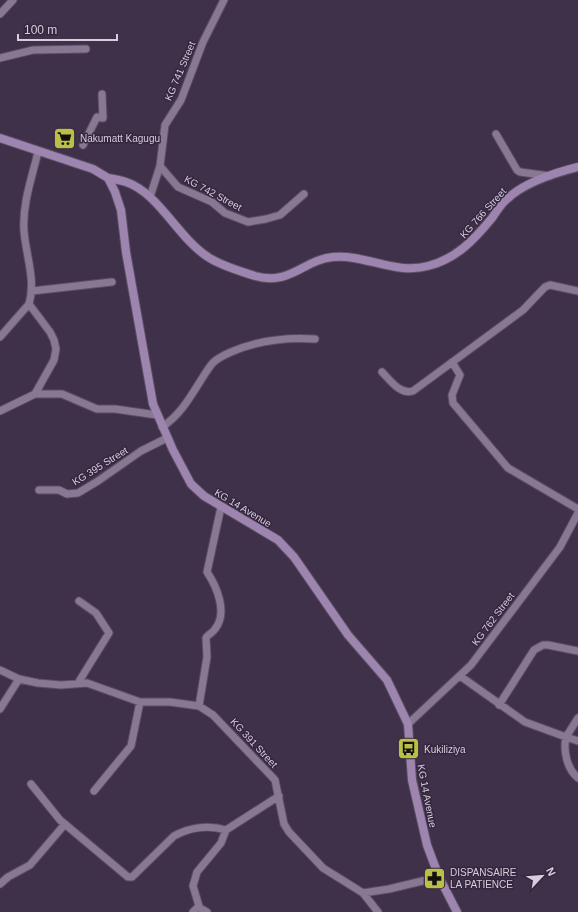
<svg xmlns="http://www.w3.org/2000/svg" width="578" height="912" font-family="Helvetica,sans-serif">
  <rect width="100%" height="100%" fill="#40314a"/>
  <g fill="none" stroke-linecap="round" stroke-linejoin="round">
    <defs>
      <path id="street" d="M0 14 13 0
        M0 58 33 50 86 49
        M496 134 517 170 520 172 550 176
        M83 145 97 117 103 118 102 94
        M160 166 178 187 212 202 225 213 248 222 266 219 280 215 304 194
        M150 197 160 166 165 125 181 100 203 42 224 0
        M32 291 112 282
        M0 337 29 304
        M452 362 460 375 452 395 453 403 508 468 578 509
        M382 372C390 380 400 395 413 391L523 310 545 287 550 285 578 291
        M35 394H62L97 409H115L157 415
        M0 411 35 394 54 360 56 349 54 340 50 332 29 304C36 280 26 256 24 231 22 205 32 177 38 152
        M162 427C185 412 195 387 211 365 215 359 224 355 231 352 259 340 285 337 315 339
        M39 490H59L67 494 78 493 98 481 141 451 167 438
        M0 670 19 679 38 683 61 685 87 683 140 702H170L199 706 213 715 275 780 284 824 289 832 323 868 363 893 389 889 439 877
        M460 676 525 722 566 737C563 751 567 769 578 778
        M78 683 109 633 96 613 79 601
        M499 705 534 650 543 645H548L578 651
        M199 706 207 657 206 638C208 634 213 633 215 629 228 613 217 587 207 572L221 507
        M0 709 19 679
        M578 718 566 737 578 741
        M408 724 471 665 560 547 578 513
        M31 784 60 820 128 877H132L174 836C190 827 209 825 226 830
        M94 791 131 746 140 702
        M0 884 8 877 30 865 65 824
        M363 893 378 912
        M198 907 207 912
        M193 912 199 906 193 886 197 872 221 843 226 830 279 796"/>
      <path id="secondary" d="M0 138 93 169 108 178 115 192 121 210 126 252 153 404 173 450 191 484 204 496 278 540 294 557 348 635 387 680 408 724 412 780 427 845 439 877 457 912
        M108 178C114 179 120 180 126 182 159 193 178 238 208 257 221 266 240 271 255 276 290 286 303 260 333 257 365 254 395 275 428 266 456 259 474 240 492 218 496 212 501 204 507 199 525 182 554 173 578 167"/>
    </defs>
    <!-- street casing -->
    <use href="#street" stroke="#5b4f63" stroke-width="9"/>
    <!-- secondary casing -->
    <use href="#secondary" stroke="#5b4f63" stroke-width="10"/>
    <!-- street -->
    <use href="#street" stroke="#897894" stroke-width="7"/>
    <!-- secondary -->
    <use href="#secondary" stroke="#9e85af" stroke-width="8"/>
  </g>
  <!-- icons -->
  <defs>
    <symbol id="supermarket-square" viewBox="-11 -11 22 22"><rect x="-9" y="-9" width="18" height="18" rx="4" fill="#bbc044" stroke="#35273f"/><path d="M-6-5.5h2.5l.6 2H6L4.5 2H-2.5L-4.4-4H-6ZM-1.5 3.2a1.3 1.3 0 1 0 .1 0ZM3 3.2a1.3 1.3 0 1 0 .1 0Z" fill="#111"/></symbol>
    <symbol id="bus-square" viewBox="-11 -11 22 22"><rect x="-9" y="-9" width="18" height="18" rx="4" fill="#bbc044" stroke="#35273f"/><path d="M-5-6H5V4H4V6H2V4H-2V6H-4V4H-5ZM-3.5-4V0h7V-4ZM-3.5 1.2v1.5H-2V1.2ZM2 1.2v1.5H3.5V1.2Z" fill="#111"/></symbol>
    <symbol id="pharmacy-square" viewBox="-11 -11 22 22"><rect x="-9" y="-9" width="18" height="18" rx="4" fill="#bbc044" stroke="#35273f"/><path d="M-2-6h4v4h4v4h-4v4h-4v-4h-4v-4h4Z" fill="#111"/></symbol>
  </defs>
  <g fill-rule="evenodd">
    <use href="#supermarket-square" x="52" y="126" width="25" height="25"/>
    <use href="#bus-square" x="396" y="736" width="25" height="25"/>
    <use href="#pharmacy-square" x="422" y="866" width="25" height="25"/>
  </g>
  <g text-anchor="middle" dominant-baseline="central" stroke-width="3" stroke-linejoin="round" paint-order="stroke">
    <!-- street labels -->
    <g font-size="10" fill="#d6cddd" stroke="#35273f">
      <text transform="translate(180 71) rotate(-67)">KG 741 Street</text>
      <text transform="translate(213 193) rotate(28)">KG 742 Street</text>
      <text transform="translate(483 213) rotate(-48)">KG 766 Street</text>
      <text transform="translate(100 466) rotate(-32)">KG 395 Street</text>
      <text transform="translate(243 508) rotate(31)">KG 14 Avenue</text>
      <text transform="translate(493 619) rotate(-53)">KG 762 Street</text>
      <text transform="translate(254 743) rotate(47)">KG 391 Street</text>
      <text transform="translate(427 796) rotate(79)">KG 14 Avenue</text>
    </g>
    <!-- poi labels -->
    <g font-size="10" fill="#d6cddd" stroke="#35273f" text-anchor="start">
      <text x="80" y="138">Nakumatt Kagugu</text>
      <text x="424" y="749">Kukiliziya</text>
      <text x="450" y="872">DISPANSAIRE<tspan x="450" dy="12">LA PATIENCE</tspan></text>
    </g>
  </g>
  <!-- north arrow -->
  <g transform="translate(542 876) rotate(64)" stroke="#35273f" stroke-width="3" paint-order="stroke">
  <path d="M0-3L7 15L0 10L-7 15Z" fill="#d6cddd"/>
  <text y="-6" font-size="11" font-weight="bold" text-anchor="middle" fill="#d6cddd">N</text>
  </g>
  <!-- scale -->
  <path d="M18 34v6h99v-6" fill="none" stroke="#d6cddd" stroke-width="2"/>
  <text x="24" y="34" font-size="12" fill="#d6cddd" stroke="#35273f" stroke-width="3" paint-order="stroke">100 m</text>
</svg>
